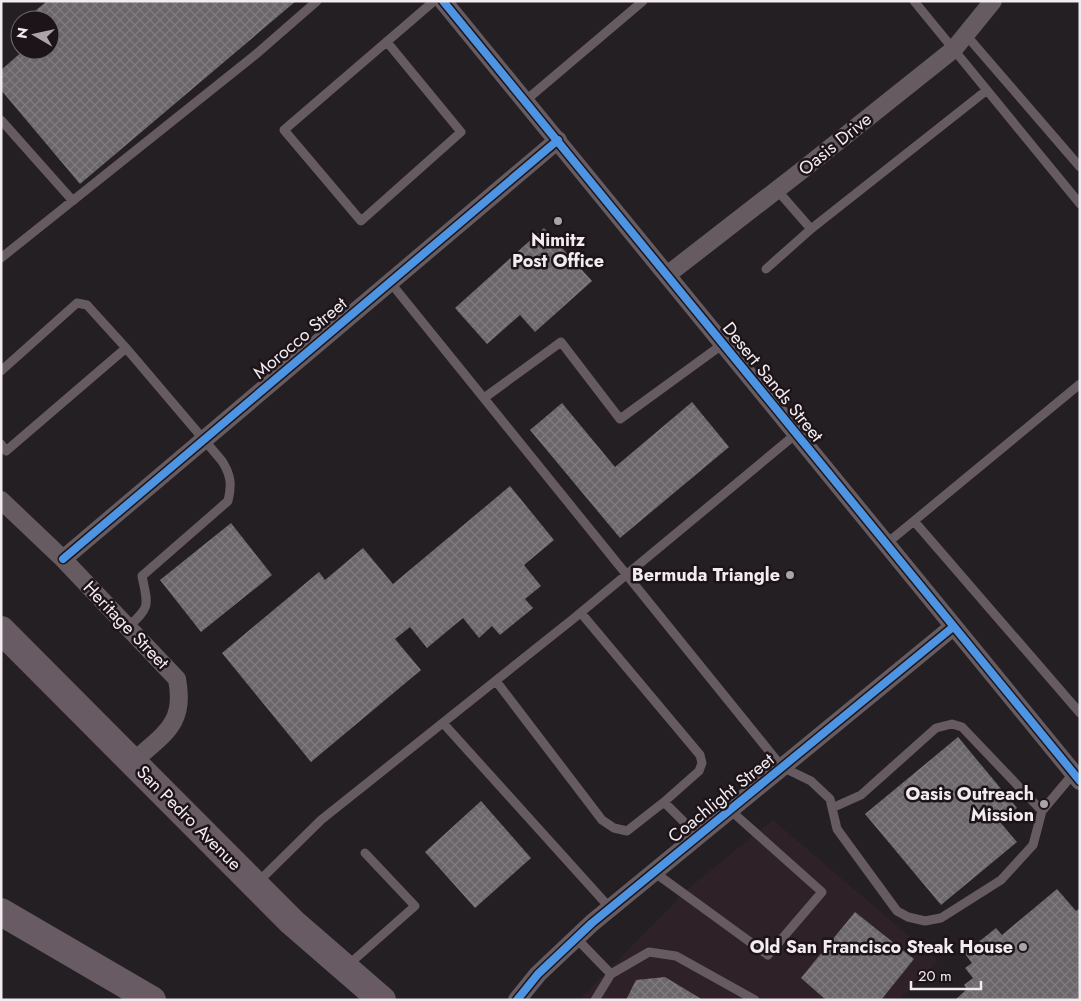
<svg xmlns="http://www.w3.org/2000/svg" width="1081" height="1001" font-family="Jost,sans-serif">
  <defs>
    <pattern id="building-cross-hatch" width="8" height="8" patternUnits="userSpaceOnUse" patternTransform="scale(1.25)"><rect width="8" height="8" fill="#6b6669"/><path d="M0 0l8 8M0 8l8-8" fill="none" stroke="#817c7f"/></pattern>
  </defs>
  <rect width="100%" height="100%" fill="#241f22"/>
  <!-- built -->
  <path fill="#2e2128" d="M773 820 938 961 899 1000H579L691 886Z"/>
  <!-- building -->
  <path fill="url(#building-cross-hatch)" d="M47 1H296L80 184 1 90V70L24 50H50V20H33L29 16Z
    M544 228 592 281 535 332 520 315 487 344 455 308Z
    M692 402 729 447 620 538 530 430 562 403 615 467Z
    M510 486 554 540 524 565 541 586 525 599 533 608 500 635 492 626 479 638 463 618 427 648 410 627 395 639 421 670 311 762 222 653 319 572 325 580 363 548 393 584Z
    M231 523 272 575 201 632 160 580Z
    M958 737 1017 808 1000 822 1017 842 941 905 865 814Z
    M481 801 531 858 475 908 425 852Z
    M1057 889 1076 911 1080 908V1000H955L967 989 964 985 973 978 965 968 972 963 963 951 974 941 976 944 996 928 1002 935Z
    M855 912 914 959 881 1000H826L801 978Z
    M665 977 703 1000H626L636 980Z"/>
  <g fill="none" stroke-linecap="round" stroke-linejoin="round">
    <!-- lane -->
    <path stroke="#655b61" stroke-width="9" d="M914 1 1080 204
      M966 35 1080 167
      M387 42 461 132 361 221 284 130 434 1
      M525 101 643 1
      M1 120 73 201
      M777 190 811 229 987 90
      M1 258 255 55 317 1
      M766 269 811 229
      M390 282 782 767 811 781 830 799 837 829 897 911 908 917 925 921 941 918 1001 880 1033 845 1042 811 1073 774
      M1 371 77 303 87 305 126 348
      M484 398 561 342 620 419 723 344
      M1 444 6 451 126 348 222 461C231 475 232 485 228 501L142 576C148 606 151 606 128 627
      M914 521 1080 713
      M886 544 1080 384
      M581 613 700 755 702 763 699 771 664 802
      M496 681 602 820 614 828 627 831 664 802 698 836
      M443 723 610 908
      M832 808 861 795 936 728 952 724 962 727 1042 811
      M654 872 768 955 822 892 730 810
      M257 883 321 820 573 619 796 434
      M576 938 611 974 649 952 676 956 755 1000
      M347 966 415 906 365 853
      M595 1000 611 974"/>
    <!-- street -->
    <path stroke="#655b61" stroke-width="18" d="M443 1 1080 781
      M667 275 801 171 954 49 993 1
      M1 500 63 559 177 679C186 725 163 734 133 762
      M63 559 558 140
      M517 1000 538 974 592 923 953 627"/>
    <!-- primary -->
    <path stroke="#685b63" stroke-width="28" d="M1 630 292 922 382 1000
      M1 912 152 1000"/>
    <defs>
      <path id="cycleway" d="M443 1 1080 781
        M63 559 558 140
        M517 1000 538 974 592 923 953 627"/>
    </defs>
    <!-- cycleway casing -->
    <use href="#cycleway" stroke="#1d1419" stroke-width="11"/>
    <!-- cycleway -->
    <use href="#cycleway" stroke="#4d94e3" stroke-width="8"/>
  </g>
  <!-- markers -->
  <g fill="#aaa4a7" stroke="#1d1419" stroke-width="2">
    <circle cx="558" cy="221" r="5"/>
    <circle cx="790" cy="575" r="5"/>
    <circle cx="1044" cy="804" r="5"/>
    <circle cx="1023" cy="947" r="5"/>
  </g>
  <g text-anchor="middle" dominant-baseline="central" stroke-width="5" stroke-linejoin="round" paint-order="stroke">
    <!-- street labels -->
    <g font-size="18" fill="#f2ebef" stroke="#1d1419">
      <text transform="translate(835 144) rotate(-39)">Oasis Drive</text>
      <text transform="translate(300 338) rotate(-40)">Morocco Street</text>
      <text transform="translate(773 382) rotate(51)">Desert Sands Street</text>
      <text transform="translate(126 625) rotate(46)">Heritage Street</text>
      <text transform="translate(721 798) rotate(-39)">Coachlight Street</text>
      <text transform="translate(189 818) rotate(45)">San Pedro Avenue</text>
    </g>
    <!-- poi labels -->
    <g font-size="18" font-weight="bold" fill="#f2ebef" stroke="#1d1419" text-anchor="end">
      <text x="558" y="240" text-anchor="middle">Nimitz<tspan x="558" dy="21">Post Office</tspan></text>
      <text x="780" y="575">Bermuda Triangle</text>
      <text x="1034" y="794">Oasis Outreach<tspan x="1034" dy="21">Mission</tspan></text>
      <text x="1013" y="947">Old San Francisco Steak House</text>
    </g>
  </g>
  <!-- border -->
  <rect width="1081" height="1001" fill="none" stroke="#f2ebef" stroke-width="5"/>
  <!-- north arrow -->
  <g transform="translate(35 35) rotate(279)"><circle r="24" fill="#1d1419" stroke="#726a6f"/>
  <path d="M0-4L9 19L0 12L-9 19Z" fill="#aaa4a7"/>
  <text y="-8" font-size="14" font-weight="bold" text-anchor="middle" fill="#f2ebef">N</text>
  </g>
  <!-- scale -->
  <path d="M911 981v8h70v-8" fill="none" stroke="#f2ebef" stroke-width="2.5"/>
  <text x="918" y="981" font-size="15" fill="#f2ebef" stroke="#1d1419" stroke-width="4" paint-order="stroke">20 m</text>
</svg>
